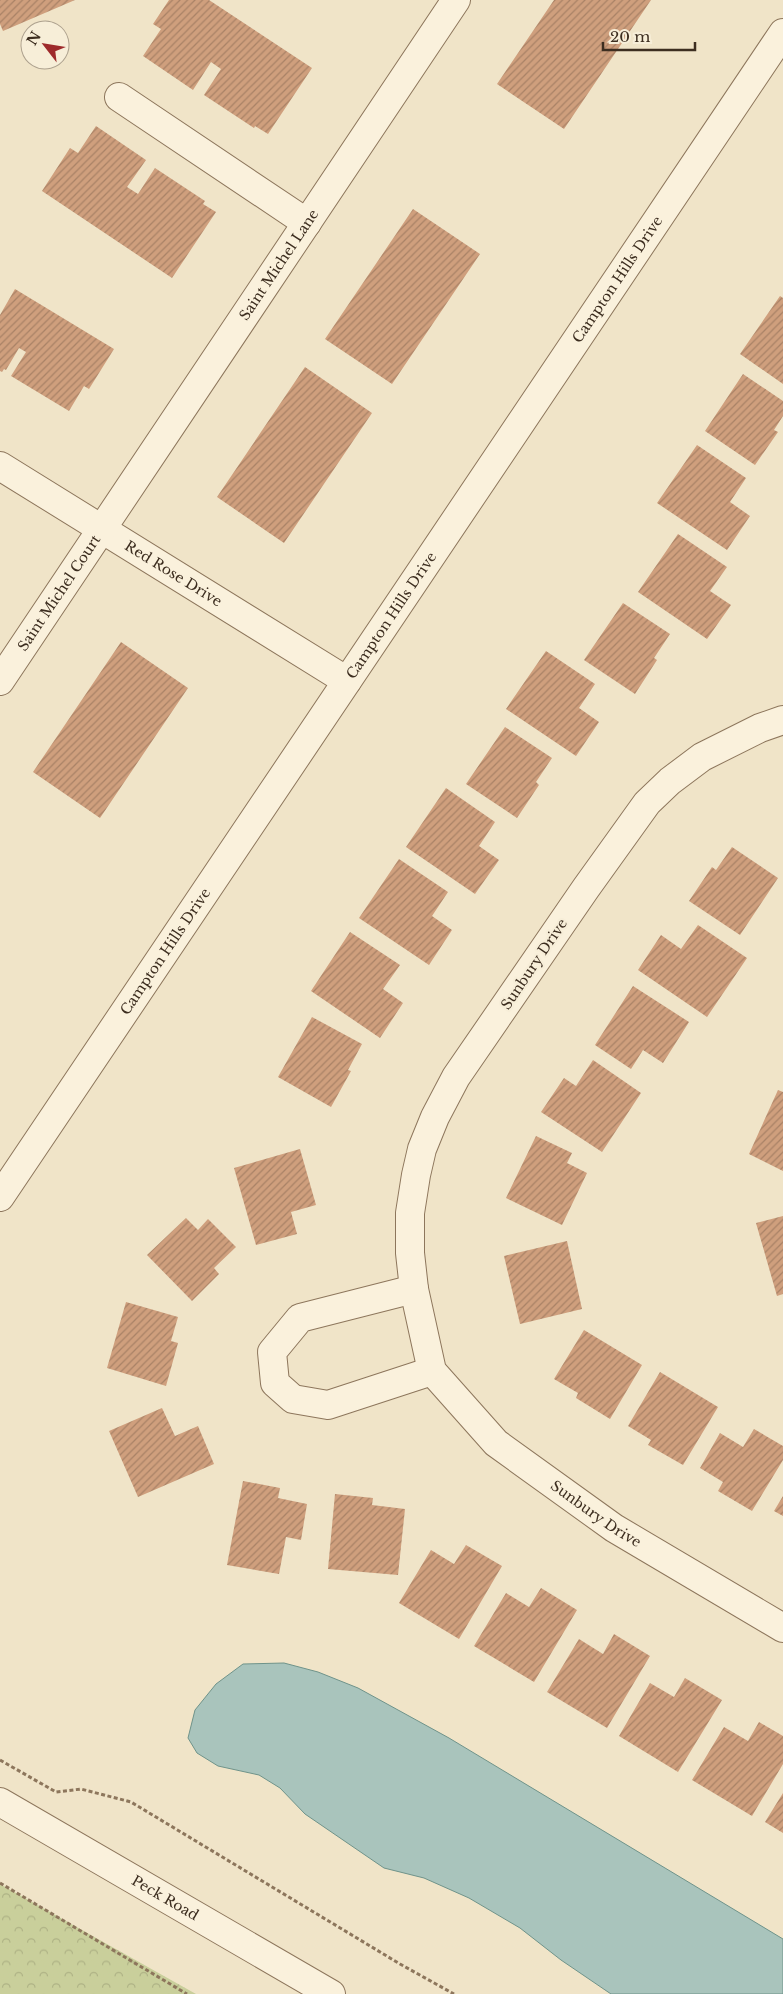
<svg xmlns="http://www.w3.org/2000/svg" width="783" height="1994" font-family="'Libre Baskerville',serif">
  <defs>
    <pattern id="park-crowns" width="20" height="18" patternUnits="userSpaceOnUse" patternTransform="scale(1.25)"><rect width="20" height="18" fill="#c9cf9b"/><path d="M2 6a3 3 0 1 1 6 0M12 15a3 3 0 1 1 6 0" fill="none" stroke="#aeb285"/></pattern>
    <pattern id="building-hatch" width="6" height="6" patternUnits="userSpaceOnUse" patternTransform="scale(1.25)"><rect width="6" height="6" fill="#cf9f7d"/><path d="M-1 1l2-2M0 6l6-6M5 7l2-2" fill="none" stroke="#a98266"/></pattern>
  </defs>
  <rect width="100%" height="100%" fill="#f0e4c8"/>
  <!-- park -->
  <path fill="url(#park-crowns)" d="M0 1884 196 1994H0Z"/>
  <!-- water -->
  <path fill="#a9c4bc" stroke="#6f938a" d="M284 1663 318 1672 358 1688 449 1738 783 1939V1994H611L561 1960 520 1928 469 1898 424 1878 384 1868 305 1814 280 1788 259 1775 218 1766 197 1753 188 1738 195 1710 216 1684 243 1664Z"/>
  <!-- building -->
  <path fill="url(#building-hatch)" d="M0 0H75L3 31 0 24Z
    M169 0H209L312 68 268 134 255 126 254 128 204 95 221 69 211 62 193 90 143 56 161 29 153 24Z
    M554 0H651L564 129 497 84Z
    M96 126 146 160 127 187 138 194 155 168 205 201 203 204 216 212 172 278 42 191 70 148 78 153Z
    M413 209 480 254 392 384 325 339Z
    M15 289 114 349 89 389 84 386 69 411 11 376 26 352 19 348 6 370 4 369 2 372 0 371V315Z
    M780 296 783 298V384L740 354Z
    M305 367 372 413 284 543 217 497Z
    M743 374 783 401V416L774 430 778 432 755 465 705 431Z
    M697 445 746 478 730 502 750 516 727 550 657 503Z
    M678 534 727 567 710 591 731 605 707 639 638 592Z
    M623 603 670 634 654 658 657 660 635 694 584 660Z
    M121 642 188 688 100 818 33 772Z
    M546 651 595 684 579 708 599 722 576 756 506 709Z
    M505 727 552 758 536 782 539 785 517 818 466 784Z
    M446 788 495 822 479 846 499 860 475 894 406 847Z
    M732 847 778 878 740 935 689 901 712 867 716 870Z
    M399 859 448 892 432 916 452 930 429 965 359 918Z
    M698 925 747 958 707 1017 638 970 661 935 681 949Z
    M350 932 400 965 383 989 403 1003 380 1038 311 991Z
    M633 986 689 1022 663 1063 643 1050 631 1069 595 1045Z
    M312 1017 362 1044 348 1070 351 1071 331 1107 278 1077Z
    M593 1060 641 1093 602 1152 541 1112 564 1078 576 1086Z
    M778 1090 783 1092V1171L749 1154Z
    M536 1136 572 1153 567 1163 587 1173 562 1225 506 1198Z
    M300 1149 316 1205 291 1212 297 1234 256 1245 234 1168Z
    M783 1216V1294L777 1296 756 1223Z
    M186 1218 198 1230 208 1219 236 1247 214 1268 219 1274 192 1301 147 1255Z
    M567 1241 582 1309 520 1324 504 1256Z
    M126 1302 178 1317 171 1341 178 1343 166 1386 107 1368Z
    M584 1330 642 1365 610 1419 576 1398 578 1393 554 1379Z
    M660 1372 718 1407 683 1465 648 1445 651 1440 628 1426Z
    M162 1408 175 1436 198 1426 214 1464 138 1497 109 1431Z
    M754 1429 783 1446V1460L752 1511 718 1491 723 1482 700 1468 720 1433 743 1447Z
    M243 1481 280 1488 278 1498 307 1504 301 1540 286 1537 279 1574 227 1565Z
    M335 1494 373 1498 372 1505 405 1509 398 1575 328 1569Z
    M783 1496V1516L774 1511Z
    M466 1545 502 1566 459 1639 399 1603 431 1550 454 1564Z
    M541 1588 577 1610 534 1682 474 1646 506 1593 529 1607Z
    M614 1634 650 1656 607 1728 547 1692 579 1639 603 1654Z
    M685 1678 722 1700 678 1772 619 1736 650 1683 674 1697Z
    M759 1722 783 1736V1764L752 1816 692 1780 724 1727 748 1741Z
    M783 1793V1833L765 1822Z"/>
  <g fill="none" stroke-linecap="round" stroke-linejoin="round">
    <defs>
      <g id="minor">
        <path d="M119 97 307 223"/>
        <path id="s1" d="M0 466 347 681"/>
        <path id="s2" d="M0 681 456 0"/>
        <path id="s3" d="M783 720 760 728 702 757 670 781 647 803 586 888 456 1077 435 1117 422 1149 416 1175 410 1213V1253L414 1289 432 1371 496 1443 614 1528 783 1628"/>
        <path d="M414 1289 300 1318 272 1352 275 1383 293 1399 328 1405 432 1371"/>
      </g>
      <g id="tertiary">
        <path id="s4" d="M0 1197 783 33"/>
        <path id="s5" d="M0 1802 331 1994"/>
      </g>
    </defs>
    <!-- minor casing -->
    <use href="#minor" stroke="#8d765c" stroke-width="30"/>
    <!-- tertiary casing -->
    <use href="#tertiary" stroke="#8d765c" stroke-width="30"/>
    <!-- path -->
    <path stroke="#8d765c" stroke-width="3" stroke-dasharray="4 2.5" stroke-linecap="butt" d="M0 1760 56 1792 81 1789 131 1802 400 1964 454 1994
      M0 1883 187 1994"/>
    <!-- minor -->
    <use href="#minor" stroke="#faf1dc" stroke-width="28"/>
    <!-- tertiary -->
    <use href="#tertiary" stroke="#faf1dc" stroke-width="28"/>
  </g>
  <g text-anchor="middle" dominant-baseline="central" stroke-width="4.5" stroke-linejoin="round" paint-order="stroke">
    <!-- street labels -->
    <g font-size="14" fill="#3d2e20" stroke="#f7eed8">
      <text stroke="none"><textPath href="#s2" startOffset="501">Saint Michel Lane</textPath></text>
      <text stroke="none"><textPath href="#s4" startOffset="1106">Campton Hills Drive</textPath></text>
      <text stroke="none"><textPath href="#s1" startOffset="204">Red Rose Drive</textPath></text>
      <text stroke="none"><textPath href="#s2" startOffset="106">Saint Michel Court</textPath></text>
      <text stroke="none"><textPath href="#s4" startOffset="701">Campton Hills Drive</textPath></text>
      <text stroke="none"><textPath href="#s4" startOffset="296">Campton Hills Drive</textPath></text>
      <text transform="translate(534 964) rotate(-56)">Sunbury Drive</text>
      <text stroke="none"><textPath href="#s3" startOffset="1019">Sunbury Drive</textPath></text>
      <text stroke="none"><textPath href="#s5" startOffset="191">Peck Road</textPath></text>
    </g>
  </g>
  <!-- north arrow -->
  <g transform="translate(45 45) rotate(301)"><circle r="24" fill="#f7eed8" stroke="#ada18e"/>
  <path d="M0-4L9 19L0 12L-9 19Z" fill="#9e2a2b"/>
  <text y="-8" font-size="14" font-weight="bold" text-anchor="middle" fill="#3d2e20">N</text>
  </g>
  <!-- scale -->
  <path d="M603 42v8h92v-8" fill="none" stroke="#3d2e20" stroke-width="2.5"/>
  <text x="610" y="42" font-size="15" fill="#3d2e20" stroke="#f7eed8" stroke-width="4" paint-order="stroke">20 m</text>
</svg>
